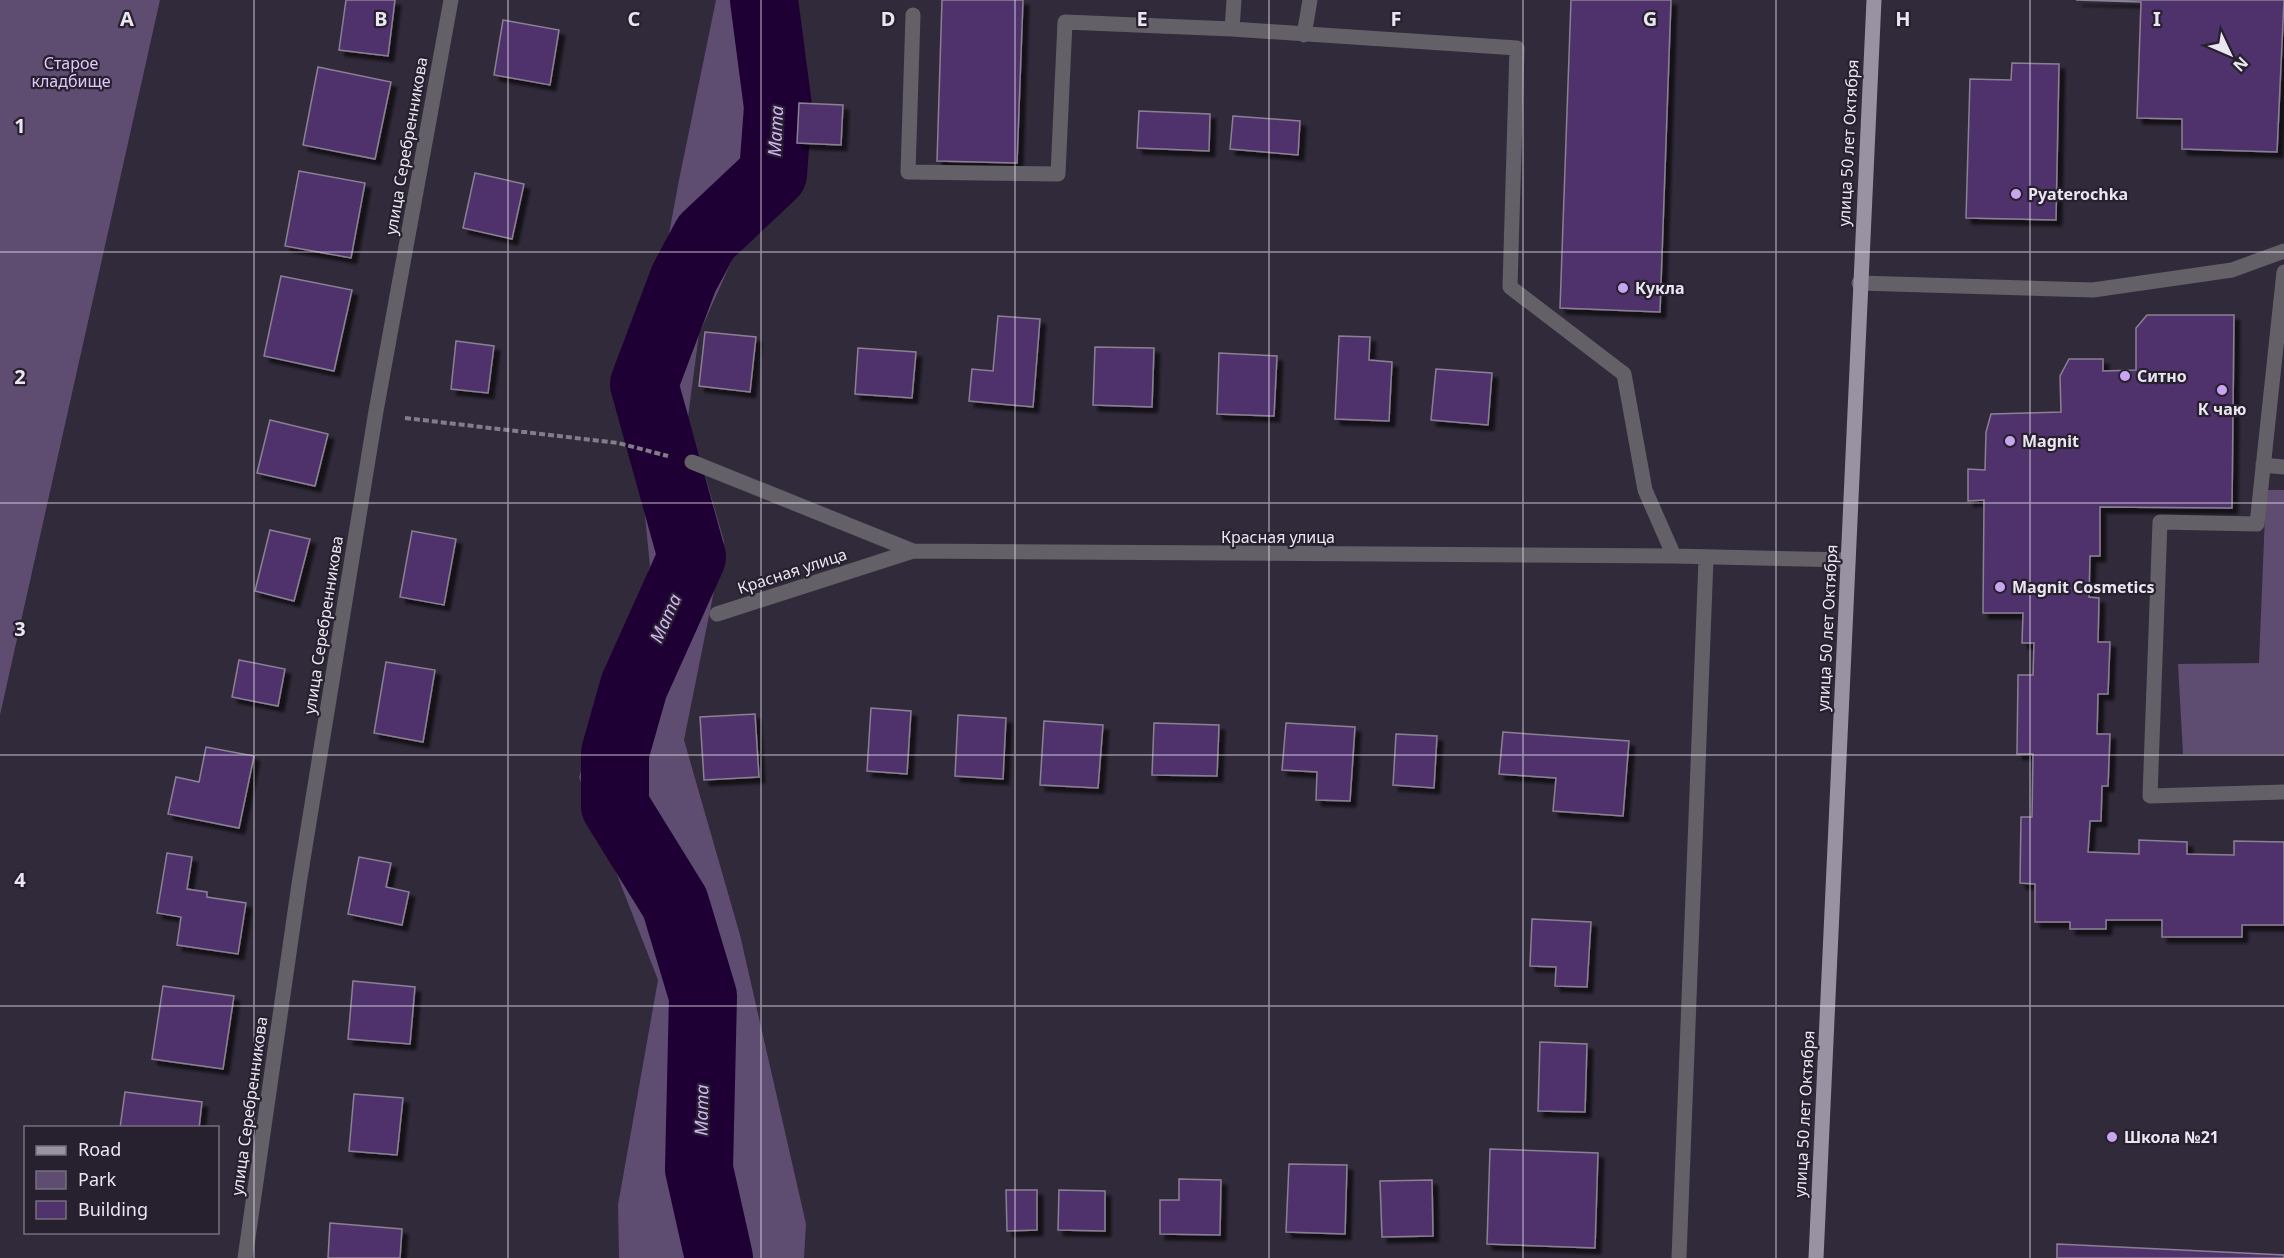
<svg xmlns="http://www.w3.org/2000/svg" width="2284" height="1258" font-family="'Noto Sans',sans-serif">
  <defs>
    <filter id="shadow"><feDropShadow dx="5.5" dy="5.5" stdDeviation="1.5" flood-color="#0009"/></filter>
  </defs>
  <rect width="100%" height="100%" fill="#312a3a"/>
  <!-- green -->
  <path fill="#5e4c71" d="M0 0H160L0 715Z
    M716 0H784L759 200 699 334 688 417 724 541 684 740 740 935 806 1224 804 1258H619L618 1205 658 980 579 777 650 566 635 417 679 180Z
    M2266 490H2284V754H2183L2178 664 2259 663Z"/>
  <g fill="none" stroke-linecap="round" stroke-linejoin="round">
    <!-- river -->
    <path stroke="#1e0034" stroke-width="68" d="M719 1258 699 1169 703 996 675 903 615 806V753L634 686 692 557 644 384 684 278 706 237 773 174 778 107 764 0"/>
  </g>
  <!-- building -->
  <path fill="#50336c" stroke="#898093" stroke-width="1.5" filter="url(#shadow)" d="M346 0H395L388 56 339 50Z
    M942 0H1023L1017 163 937 161Z
    M1571 0H1671L1660 312 1560 308Z
    M2076 0H2284L2277 152 2182 149V119L2137 118 2141 2Z
    M503 20 559 30 550 85 494 75Z
    M2012 63 2059 64 2056 220 1966 218 1970 79 2011 80Z
    M318 67 391 82 375 159 303 145Z
    M799 103 843 105 841 145 797 143Z
    M1139 111 1210 114 1209 151 1137 148Z
    M1233 116 1300 121 1298 155 1230 149Z
    M299 171 365 183 351 258 285 246Z
    M475 173 524 184 512 239 463 228Z
    M281 276 352 290 334 371 264 356Z
    M2147 315H2234L2232 508 2100 507V556H2090L2089 597 2099 598 2098 642H2110L2108 694H2098L2097 734H2110L2108 786H2102L2101 821H2090L2088 852 2139 854V840L2187 842V854L2234 855V841L2284 842V925H2242V937H2162V920H2106V929H2070V922H2035V884L2020 883 2021 817H2032L2033 754H2017L2018 675H2033L2034 643H2022L2023 613H1983L1984 500 1968 501V469L1985 470 1986 432 1991 414 2061 412 2060 376 2069 359H2103V371L2136 370V328Z
    M998 316 1040 319 1033 407 969 401 972 369 993 371Z
    M705 332 756 337 750 392 699 386Z
    M1339 336 1370 337 1369 360 1392 362 1389 421 1335 419Z
    M456 341 494 346 488 393 451 389Z
    M1095 347 1154 348 1152 407 1093 405Z
    M858 348 916 352 912 398 855 394Z
    M1219 353 1277 356 1274 416 1217 414Z
    M1436 369 1492 373 1488 425 1431 420Z
    M270 420 328 434 315 486 257 473Z
    M270 530 310 539 294 601 255 591Z
    M412 531 456 539 444 605 400 597Z
    M239 660 285 669 278 706 232 697Z
    M386 662 435 670 423 742 374 733Z
    M871 708 911 711 907 774 867 771Z
    M755 714 759 777 704 780 700 717Z
    M958 715 1006 718 1003 779 955 776Z
    M1044 721 1103 725 1098 788 1040 785Z
    M1154 723 1219 725 1217 776 1152 775Z
    M1286 723 1355 727 1350 801 1316 800 1317 772 1282 770Z
    M1503 732 1629 741 1623 816 1553 811 1556 778 1499 774Z
    M1396 734 1437 736 1434 788 1393 785Z
    M206 747 254 756 239 828 168 814 176 777 199 782Z
    M167 853 192 857 187 889 207 892V897L246 903 238 954 177 945 181 917 157 913Z
    M359 857 391 863 386 887 409 892 402 925 348 914Z
    M1532 919 1591 922 1587 987 1555 986 1556 967 1530 966Z
    M353 981 415 987 410 1044 348 1039Z
    M163 986 234 996 223 1069 152 1059Z
    M1540 1042 1587 1044 1585 1112 1538 1111Z
    M125 1092 202 1102 199 1128H120Z
    M354 1094 403 1098 397 1155 349 1151Z
    M1490 1149 1598 1153 1595 1248 1487 1244Z
    M1289 1164 1347 1165 1345 1234 1286 1232Z
    M1179 1179 1221 1180 1220 1235 1160 1234V1200H1179Z
    M1432 1180 1433 1236 1382 1237 1380 1181Z
    M1006 1190H1037V1230L1007 1231Z
    M1059 1190 1105 1191V1231L1058 1230Z
    M330 1223 402 1229 400 1258H328Z
    M2057 1244 2284 1255V1258H2057Z"/>
  <g fill="none" stroke-linecap="round" stroke-linejoin="round">
    <!-- path -->
    <path stroke="#837d8b" stroke-width="4" stroke-dasharray="6 3" stroke-linecap="butt" d="M405 418 618 443 668 456"/>
    <!-- minor -->
    <path stroke="#646068" stroke-width="15" d="M913 15 908 172 1058 174 1065 22 1232 29 1517 48 1510 287 1624 374 1645 490 1674 556
      M1232 29 1234 0
      M1304 35 1310 0
      M2284 272 2257 524 2160 522 2150 796 2284 792
      M1859 283 2093 290 2232 270 2284 251
      M692 462 913 551
      M2263 465 2284 467
      M717 614 913 551 1674 556 1848 560
      M245 1258 299 884 376 411 451 0
      M1679 1258 1706 559"/>
    <!-- major -->
    <path stroke="#9992a2" stroke-width="15" d="M1816 1258 1874 0"/>
  </g>
  <!-- grid -->
  <path fill="none" stroke="#eae5f0" stroke-width="1.5" stroke-opacity="0.55" d="M254 0V1258M508 0V1258M761 0V1258M1015 0V1258M1269 0V1258M1523 0V1258M1776 0V1258M2030 0V1258M0 252H2284M0 503H2284M0 755H2284M0 1006H2284"/>
  <!-- markers -->
  <g fill="#c8a5ee" stroke="#27202f" stroke-width="2">
    <circle cx="2016" cy="194" r="6"/>
    <circle cx="1623" cy="288" r="6"/>
    <circle cx="2125" cy="376" r="6"/>
    <circle cx="2222" cy="390" r="6"/>
    <circle cx="2010" cy="441" r="6"/>
    <circle cx="2000" cy="587" r="6"/>
    <circle cx="2112" cy="1137" r="6"/>
  </g>
  <g text-anchor="middle" dominant-baseline="central" stroke-width="4.5" stroke-linejoin="round" paint-order="stroke">
    <!-- park labels -->
    <g font-size="16" fill="#e0c7fc" stroke="#27202f">
      <text x="71" y="63">Старое<tspan x="71" dy="18">кладбище</tspan></text>
    </g>
    <!-- street labels -->
    <g font-size="16" fill="#eae5f0" stroke="#27202f">
      <text transform="translate(1848 143) rotate(-87)">улица 50 лет Октября</text>
      <text transform="translate(406 146) rotate(-80)">улица Серебренникова</text>
      <text x="1278" y="537">Красная улица</text>
      <text transform="translate(792 571) rotate(-18)">Красная улица</text>
      <text transform="translate(323 625) rotate(-81)">улица Серебренникова</text>
      <text transform="translate(1827 628) rotate(-87)">улица 50 лет Октября</text>
      <text transform="translate(249 1106) rotate(-82)">улица Серебренникова</text>
      <text transform="translate(1804 1114) rotate(-87)">улица 50 лет Октября</text>
    </g>
    <!-- poi labels -->
    <g font-size="16" font-weight="bold" fill="#eae5f0" stroke="#27202f" text-anchor="start">
      <text x="2028" y="194">Pyaterochka</text>
      <text x="1635" y="288">Кукла</text>
      <text x="2137" y="376">Ситно</text>
      <text x="2222" y="409" text-anchor="middle">К чаю</text>
      <text x="2022" y="441">Magnit</text>
      <text x="2012" y="587">Magnit Cosmetics</text>
      <text x="2124" y="1137">Школа №21</text>
    </g>
    <!-- water labels -->
    <g font-size="18" font-style="italic" fill="#d4b3f8" stroke="#27202f">
      <text transform="translate(775 131) rotate(-87)">Мата</text>
      <text transform="translate(665 618) rotate(-66)">Мата</text>
      <text transform="translate(701 1110) rotate(-89)">Мата</text>
    </g>
  </g>
  <g font-size="20" text-anchor="middle" font-weight="bold" fill="#eae5f0" stroke="#27202f" stroke-width="4.5" stroke-linejoin="round" paint-order="stroke">
    <text x="127" y="26">A</text>
    <text x="381" y="26">B</text>
    <text x="634" y="26">C</text>
    <text x="888" y="26">D</text>
    <text x="1142" y="26">E</text>
    <text x="1396" y="26">F</text>
    <text x="1650" y="26">G</text>
    <text x="1903" y="26">H</text>
    <text x="2157" y="26">I</text>
    <text x="20" y="133">1</text>
    <text x="20" y="384">2</text>
    <text x="20" y="636">3</text>
    <text x="20" y="887">4</text>
  </g>
  <!-- legend -->
  <rect x="24" y="1126" width="195" height="108" fill="#27202f" stroke="#756f7c" stroke-width="1.5"/>
  <rect x="36" y="1146" width="30" height="9" fill="#9992a2" stroke="#756f7c" stroke-width="1.5"/>
  <text x="78" y="1156" font-size="18" fill="#eae5f0">Road</text>
  <rect x="36" y="1171" width="30" height="18" fill="#5e4c71" stroke="#756f7c" stroke-width="1.5"/>
  <text x="78" y="1186" font-size="18" fill="#eae5f0">Park</text>
  <rect x="36" y="1201" width="30" height="18" fill="#50336c" stroke="#756f7c" stroke-width="1.5"/>
  <text x="78" y="1216" font-size="18" fill="#eae5f0">Building</text>
  <!-- north arrow -->
  <g transform="translate(2230 54) rotate(134)" stroke="#27202f" stroke-width="4.5" paint-order="stroke">
  <path d="M0-4.5L10 22L0 15L-10 22Z" fill="#eae5f0"/>
  <text y="-9" font-size="16" font-weight="bold" text-anchor="middle" fill="#eae5f0">N</text>
  </g>
</svg>
